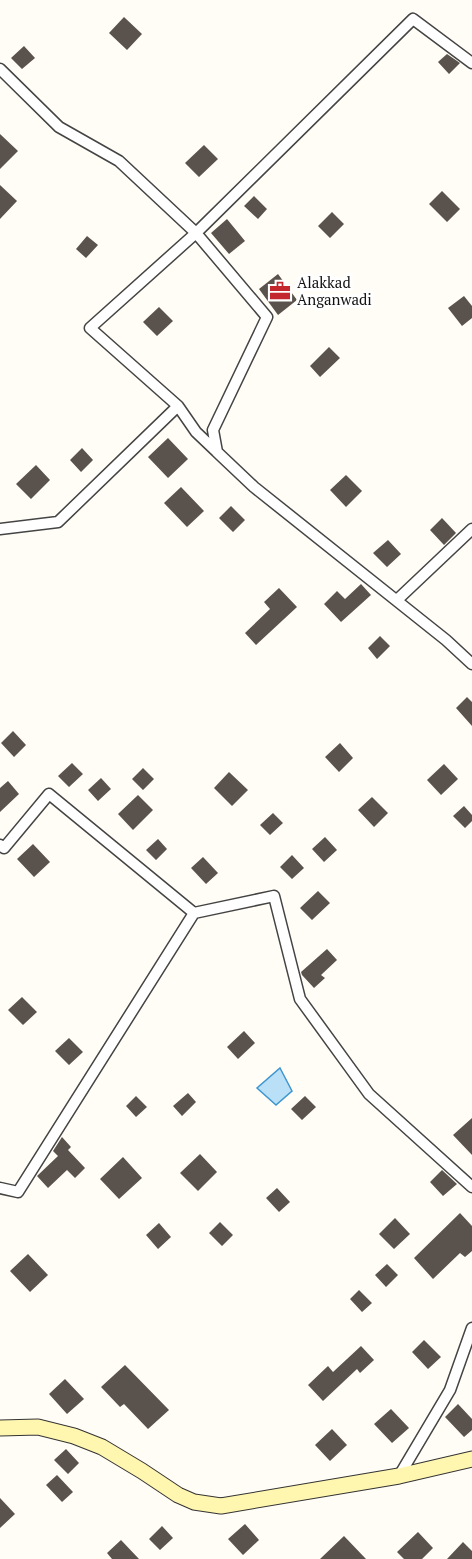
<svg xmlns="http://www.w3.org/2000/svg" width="472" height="1559" font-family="'PT Serif',serif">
  <rect width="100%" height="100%" fill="#fffdf5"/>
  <!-- water -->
  <path fill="#b9e0f7" stroke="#3f96cf" stroke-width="1.5" d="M280 1068 292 1091 276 1105 257 1088Z"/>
  <!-- building -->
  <path fill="#5a524d" d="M124 17 142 34 127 50 109 33Z
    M24 46 35 58 22 69 11 58Z
    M447 54 460 63 449 74 438 62Z
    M0 134 18 151 0 169Z
    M204 145 218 159 199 177 185 163Z
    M0 185 17 201 0 219Z
    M442 191 460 209 447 222 429 204Z
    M254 196 267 209 258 219 244 206Z
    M332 212 344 224 330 238 318 226Z
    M227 219 245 241 229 254 211 233Z
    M87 236 98 245 86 258 76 249Z
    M278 274 297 300 278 315 259 289Z
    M464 296 472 306V318L462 326 448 308Z
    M159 307 173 321 157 336 143 322Z
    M329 347 340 358 320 377 310 366Z
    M168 438 188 459 168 478 148 457Z
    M82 448 93 460 81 472 70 460Z
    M36 465 50 480 31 499 16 484Z
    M346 475 362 491 346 507 330 490Z
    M181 487 204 511 187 527 164 503Z
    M231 506 245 520 233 532 219 518Z
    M442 518 456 533 444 545 430 530Z
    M388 540 401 554 387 567 373 553Z
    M361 584 371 595 341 622 324 604 337 591 345 599Z
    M279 588 297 607 256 645 245 633 270 609 264 602Z
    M380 636 390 646 377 659 368 648Z
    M467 697 472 702V726L456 708Z
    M13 731 26 745 14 757 1 743Z
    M340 743 353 758 339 772 325 757Z
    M72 763 83 774 69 787 58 776Z
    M444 764 458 779 441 795 427 780Z
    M143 768 154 779 143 790 132 779Z
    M229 772 248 790 232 806 214 788Z
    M101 778 111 789 98 801 88 790Z
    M8 781 19 794 0 812V788Z
    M138 795 153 810 133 830 118 814Z
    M372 797 388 813 374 827 358 810Z
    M464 806 472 815V821L465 828 453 816Z
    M273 813 283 823 270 835 260 825Z
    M325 837 337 850 324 862 312 849Z
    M158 839 167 849 156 860 146 850Z
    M33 844 50 862 34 877 17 859Z
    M292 855 304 868 292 879 280 867Z
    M203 857 218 873 206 884 191 868Z
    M318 891 330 903 312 920 300 908Z
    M327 949 337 960 321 975 325 978 314 988 302 975 301 972Z
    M22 997 37 1012 23 1025 8 1010Z
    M244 1031 255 1043 238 1059 227 1047Z
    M69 1038 83 1052 69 1065 55 1051Z
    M188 1093 196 1102 182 1116 173 1106Z
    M136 1096 147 1107 136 1117 126 1106Z
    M305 1096 316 1107 302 1120 291 1109Z
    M472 1118V1155L453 1135Z
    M62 1137 71 1147 68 1150 85 1168 75 1178 67 1170 48 1188 37 1176 58 1156 53 1151Z
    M200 1154 217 1172 198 1191 180 1173Z
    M123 1157 142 1178 119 1199 100 1179Z
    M442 1170 457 1184 443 1196 430 1182Z
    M277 1188 290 1202 279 1212 266 1198Z
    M460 1213 472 1226V1251L465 1257 460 1253 433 1279 414 1258Z
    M395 1218 410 1234 394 1249 379 1234Z
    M220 1222 233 1235 222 1246 209 1233Z
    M159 1223 171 1237 158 1249 146 1235Z
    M28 1254 48 1275 30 1292 10 1271Z
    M387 1264 398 1275 386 1287 375 1275Z
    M359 1290 372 1303 362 1312 350 1299Z
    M424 1340 441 1357 428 1369 412 1352Z
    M361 1346 374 1360 360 1373 357 1369 323 1401 308 1385 328 1366 333 1372Z
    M125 1365 169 1410 148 1429 124 1404 120 1407 101 1387Z
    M65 1379 84 1399 67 1414 49 1394Z
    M458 1404 472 1419V1430L464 1437 445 1417Z
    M391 1409 409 1428 392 1443 374 1424Z
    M332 1429 347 1445 330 1461 315 1445Z
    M66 1449 79 1463 68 1474 54 1460Z
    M57 1475 73 1492 62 1502 46 1485Z
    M0 1498 15 1514 0 1528Z
    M245 1524 259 1540 243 1555 228 1539Z
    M162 1526 173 1538 160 1550 149 1539Z
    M418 1532 433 1548 422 1559H404L397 1552Z
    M344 1536 366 1559H320Z
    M121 1540 139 1559H112L107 1553Z
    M463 1542 472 1551V1559H447Z"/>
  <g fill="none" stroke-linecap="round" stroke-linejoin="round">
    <defs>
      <path id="minor" d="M0 69 59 127 119 161 196 233 267 317 213 430 217 452 254 487 446 640 472 664
        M178 406 196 432 217 452
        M0 529 58 522 178 406 90 328 196 233 413 19 472 63
        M397 600 472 529
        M0 845 4 848 49 794 194 913
        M0 1188 18 1192 194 913 274 896 300 999 369 1094 472 1187
        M399 1476 450 1390 472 1328"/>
      <path id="secondary" d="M0 1428 38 1427 74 1436 102 1447 142 1471 178 1495 194 1502 221 1506 399 1476 472 1459"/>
    </defs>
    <!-- minor casing -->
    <use href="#minor" stroke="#444" stroke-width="13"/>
    <!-- secondary casing -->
    <use href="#secondary" stroke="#333" stroke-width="17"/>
    <!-- minor -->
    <use href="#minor" stroke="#fff" stroke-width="10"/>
    <!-- secondary -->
    <use href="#secondary" stroke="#fff6b0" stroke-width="15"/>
  </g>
  <!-- icons -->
  <defs>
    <symbol id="office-bare" viewBox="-9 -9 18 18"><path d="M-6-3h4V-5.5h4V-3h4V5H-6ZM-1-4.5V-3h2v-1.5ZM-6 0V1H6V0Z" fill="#c4262e" stroke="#fff" stroke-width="2.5" paint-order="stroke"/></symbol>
  </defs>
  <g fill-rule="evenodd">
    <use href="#office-bare" x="265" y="276" width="30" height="30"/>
  </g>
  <g text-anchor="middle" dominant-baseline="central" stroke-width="6" stroke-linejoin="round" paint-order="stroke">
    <!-- poi labels -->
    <g font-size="15" fill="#111" stroke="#fff" text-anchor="start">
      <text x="297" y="282">Alakkad<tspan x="297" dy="17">Anganwadi</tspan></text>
    </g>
  </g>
</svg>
